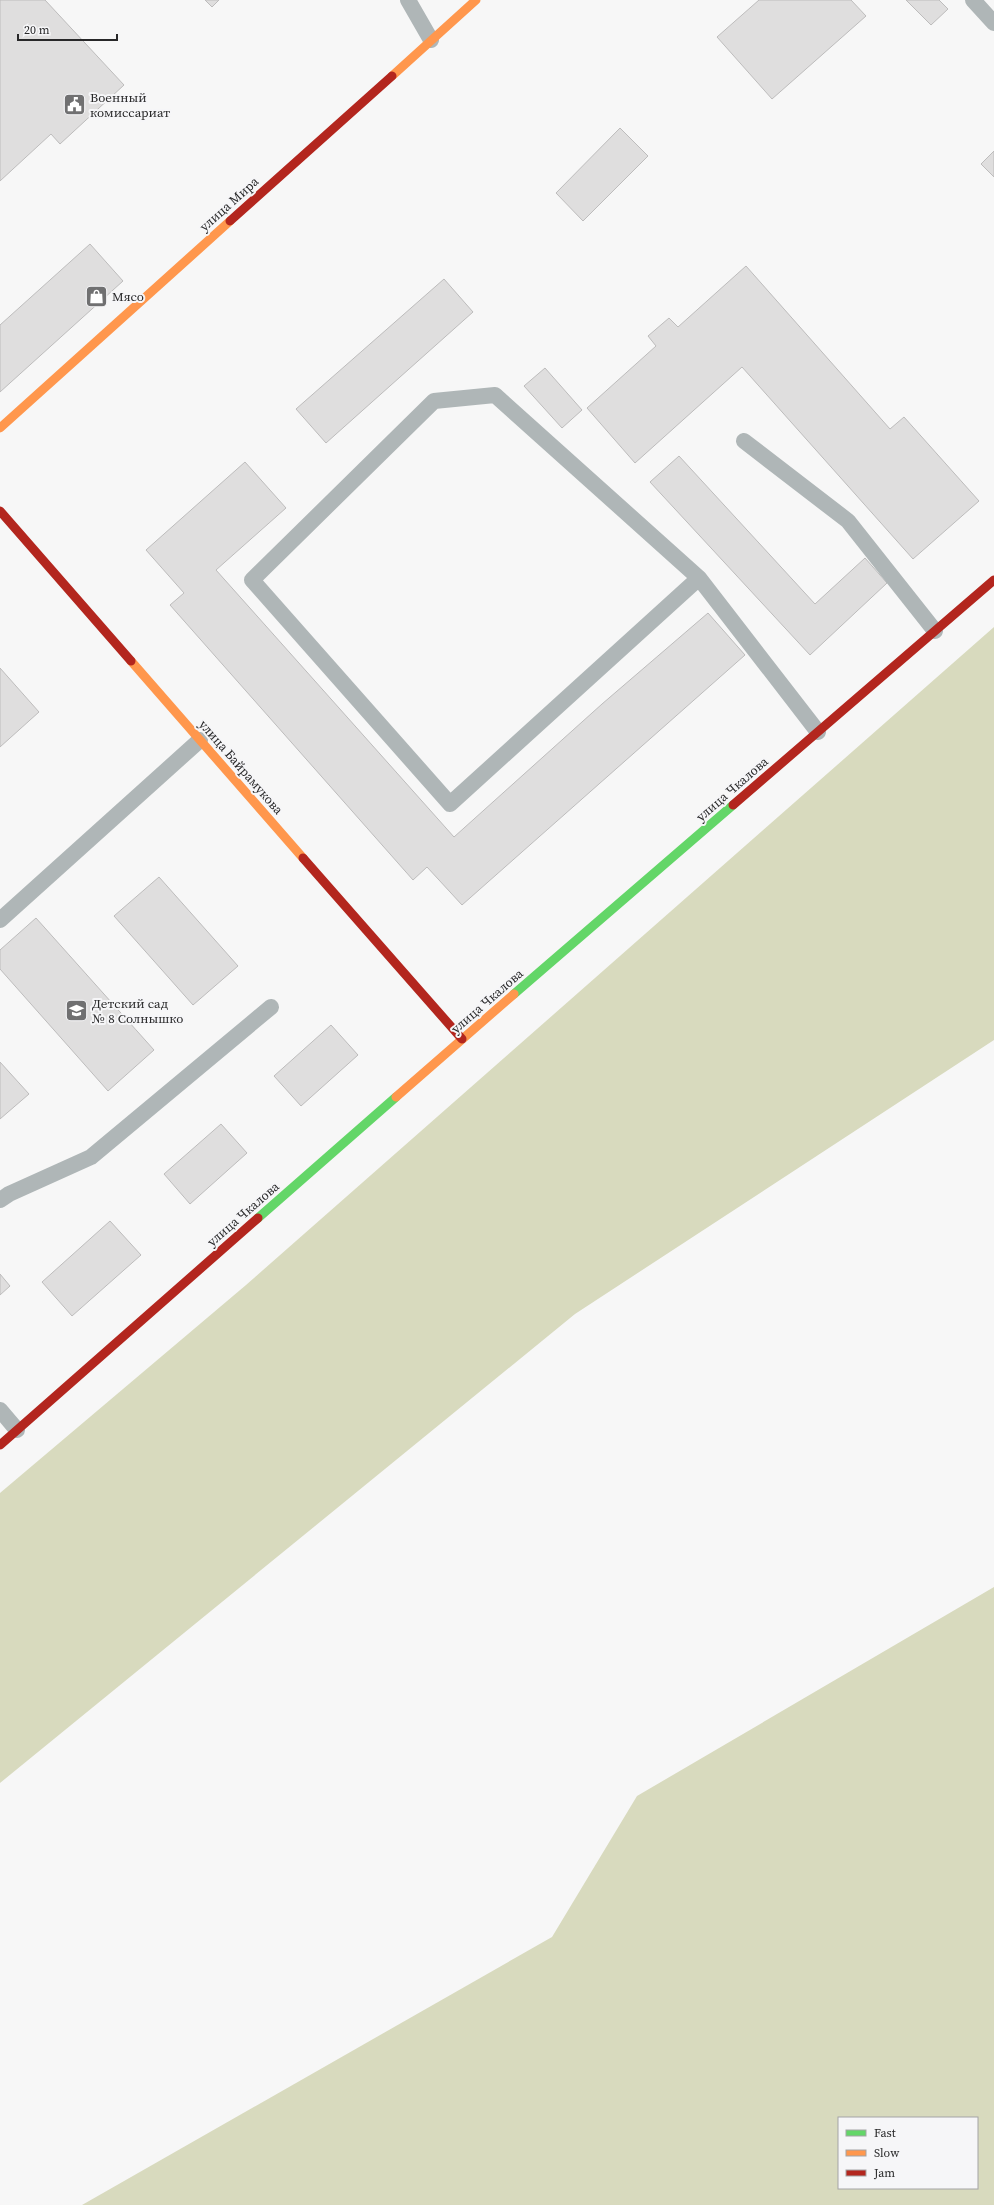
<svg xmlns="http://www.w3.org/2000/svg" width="994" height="2205" font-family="'Source Serif 4',serif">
  <rect width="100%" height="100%" fill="#f7f7f7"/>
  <!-- forest -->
  <path fill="#d8dabe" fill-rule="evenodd" d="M994 627V1040L575 1314 0 1783V1493L246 1285Z
    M994 1587V2205H82L552 1937 637 1796ZM839 2118H977V2188H839Z"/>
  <!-- building -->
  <path fill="#dfdede" stroke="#bdbcbc" d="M0 0H45L124 85 60 144 51 134 0 181Z
    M205 0H219L212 7Z
    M759 0H851L866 16 772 99 717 37Z
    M906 0H939L948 9 931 25Z
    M620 128 648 156 583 221 556 193Z
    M994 151V177L981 164Z
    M90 244 123 281 0 392V325Z
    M746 266 890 429 904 417 979 501 913 559 742 367 635 463 587 408 656 346 648 336 669 318 678 327Z
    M444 279 473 312 326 443 296 409Z
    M545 368 582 410 562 428 524 386Z
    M679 456 815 604 865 558 887 583 810 655 650 482Z
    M245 462 286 508 216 570 454 837 602 704 708 613 745 655 462 905 427 867 413 880 170 605 184 593 146 550Z
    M0 668 39 712 0 747Z
    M159 877 238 966 193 1005 114 916Z
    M36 918 154 1050 108 1091 0 969V950Z
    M331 1025 358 1055 301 1106 274 1076Z
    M0 1062 29 1094 0 1119Z
    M221 1124 247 1153 190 1204 164 1174Z
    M110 1221 141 1255 72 1316 42 1282Z
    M0 1274 10 1286 0 1295Z"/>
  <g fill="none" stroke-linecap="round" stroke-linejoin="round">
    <!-- lane -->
    <path stroke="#afb6b7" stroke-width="16" d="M408 0 431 40
      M973 0 994 23
      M744 441 848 521 935 631
      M699 578 450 804 252 580 434 401 495 395 699 578 818 732
      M0 920 200 740
      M0 1200 9 1194 91 1157 271 1007
      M0 1410 17 1430"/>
    <!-- fast -->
    <path stroke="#63d668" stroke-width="9" d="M514 994 733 805
      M258 1218 396 1097"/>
    <!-- slow -->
    <path stroke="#ff974d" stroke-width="9" d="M392 76 476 0
      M0 428 230 221
      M131 661 303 858
      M396 1097 514 994"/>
    <!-- jam -->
    <path stroke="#b3261e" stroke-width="9" d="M230 221 392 76
      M0 511 131 661
      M733 805 994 580
      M303 858 462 1039
      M0 1445 258 1218"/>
  </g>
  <!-- icons -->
  <defs>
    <symbol id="civic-square" viewBox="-11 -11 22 22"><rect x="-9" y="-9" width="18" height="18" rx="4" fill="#707071" stroke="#f6f6f8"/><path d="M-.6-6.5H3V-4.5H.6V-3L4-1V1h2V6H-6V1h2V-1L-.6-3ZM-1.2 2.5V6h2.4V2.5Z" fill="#fff"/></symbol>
    <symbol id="shop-square" viewBox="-11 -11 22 22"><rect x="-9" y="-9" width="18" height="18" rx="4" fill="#707071" stroke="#f6f6f8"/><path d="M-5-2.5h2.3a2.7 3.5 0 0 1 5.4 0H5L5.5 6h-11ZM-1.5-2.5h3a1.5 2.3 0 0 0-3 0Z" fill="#fff"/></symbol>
    <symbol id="school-square" viewBox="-11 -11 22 22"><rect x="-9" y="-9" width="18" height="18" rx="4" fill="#707071" stroke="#f6f6f8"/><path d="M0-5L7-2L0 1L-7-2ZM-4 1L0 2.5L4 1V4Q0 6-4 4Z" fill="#fff"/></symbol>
  </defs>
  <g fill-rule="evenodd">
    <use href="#civic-square" x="62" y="92" width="25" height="25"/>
    <use href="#shop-square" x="84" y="284" width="25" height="25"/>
    <use href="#school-square" x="64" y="998" width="25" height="25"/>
  </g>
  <g text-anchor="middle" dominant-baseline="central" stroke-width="4" stroke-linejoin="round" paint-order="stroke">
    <!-- poi labels -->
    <g font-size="13" fill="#282829" stroke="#f6f6f8" text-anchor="start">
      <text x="90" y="97">Военный<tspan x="90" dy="15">комиссариат</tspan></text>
      <text x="112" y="296">Мясо</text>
      <text x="92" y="1003">Детский сад<tspan x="92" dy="15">№ 8 Солнышко</tspan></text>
    </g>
    <!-- street labels -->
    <g font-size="13" fill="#282829" stroke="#f6f6f8">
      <text transform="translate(229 204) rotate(-42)">улица Мира</text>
      <text transform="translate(241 767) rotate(49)">улица Байрамукова</text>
      <text transform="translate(732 789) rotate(-41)">улица Чкалова</text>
      <text transform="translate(487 1001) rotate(-41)">улица Чкалова</text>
      <text transform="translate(243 1214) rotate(-41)">улица Чкалова</text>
    </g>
  </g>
  <!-- legend -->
  <rect x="838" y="2117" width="140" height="72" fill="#f6f6f8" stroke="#a4a4a5"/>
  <rect x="846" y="2130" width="20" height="6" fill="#63d668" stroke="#a4a4a5"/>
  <text x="874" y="2137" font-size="12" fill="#282829">Fast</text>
  <rect x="846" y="2150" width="20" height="6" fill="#ff974d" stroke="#a4a4a5"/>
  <text x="874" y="2157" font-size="12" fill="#282829">Slow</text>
  <rect x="846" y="2170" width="20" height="6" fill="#b3261e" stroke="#a4a4a5"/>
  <text x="874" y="2177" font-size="12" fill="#282829">Jam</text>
  <!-- scale -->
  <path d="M18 34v6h99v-6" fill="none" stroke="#282829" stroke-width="2"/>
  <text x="24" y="34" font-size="12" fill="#282829" stroke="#f6f6f8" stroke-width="3" paint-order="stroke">20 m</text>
</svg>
